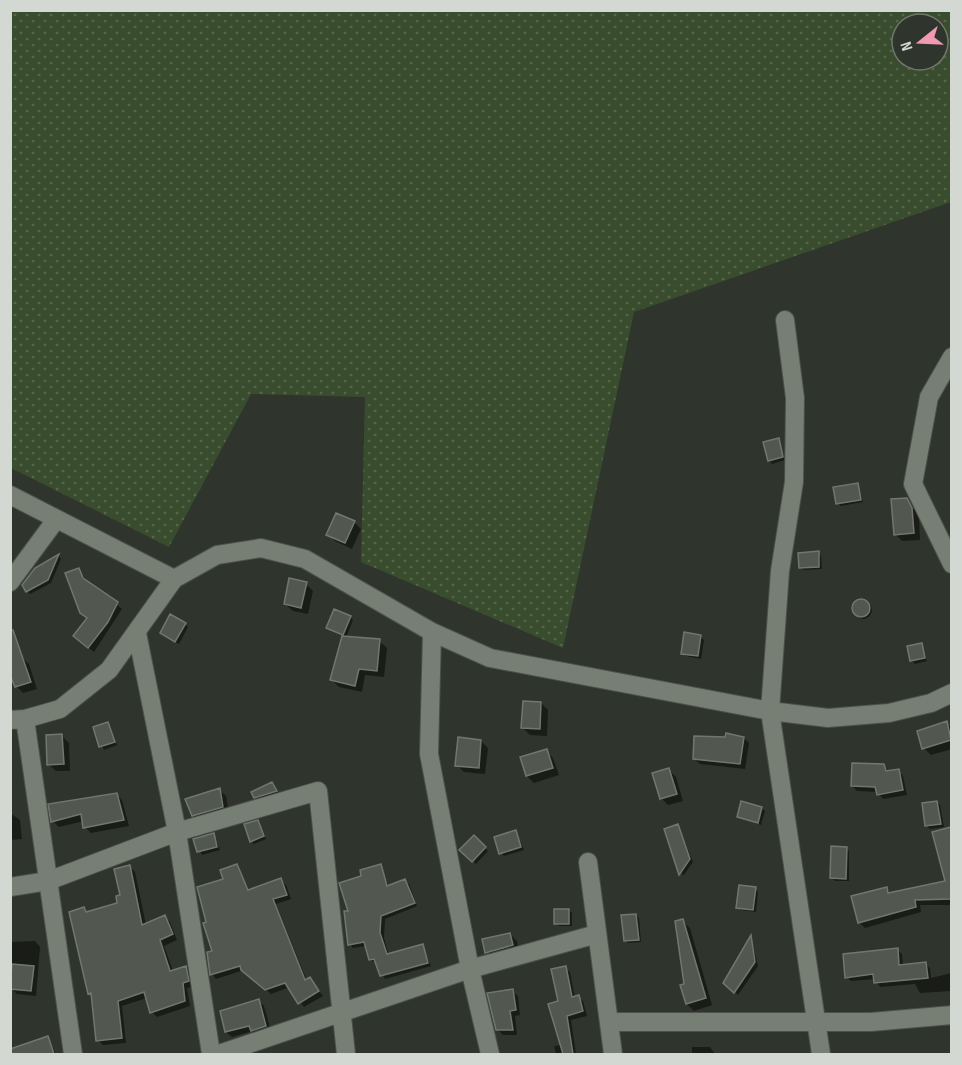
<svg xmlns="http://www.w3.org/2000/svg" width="962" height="1065" font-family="'Sofia Sans Condensed',sans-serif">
  <defs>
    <pattern id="grass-dots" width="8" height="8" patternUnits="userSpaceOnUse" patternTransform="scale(1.5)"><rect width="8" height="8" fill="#394d2e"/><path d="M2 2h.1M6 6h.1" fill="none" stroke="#55664b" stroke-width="1.8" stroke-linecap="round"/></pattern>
  </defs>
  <rect width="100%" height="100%" fill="#2f352c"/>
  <!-- grass -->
  <path fill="url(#grass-dots)" fill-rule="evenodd" d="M10 11H951V202L634 312 563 648 361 562 365 397 251 394 169 547 11 468ZM902 24H938V60H902Z"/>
  <!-- shadow -->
  <path fill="#0007" d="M778 440 785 460 772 464 769 460Z
    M858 485 863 502 841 506 838 503Z
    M907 500 919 516 920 540 902 541 895 534Z
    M354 522 361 529 352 549 335 541 328 534Z
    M818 553 821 556 822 569 804 570 800 567Z
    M59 556 61 559 51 583 30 594 27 591 36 569Z
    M79 570 87 582 122 609 94 652 80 641 88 619Z
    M306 584 313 591 308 614 293 611 285 604Z
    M854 610a9 9 0 1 1 18 0a9 9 0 1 1-18 0Z
    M350 617 353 620 346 638 379 641 387 648 384 677 365 675 362 692 339 687 332 680 344 636 328 628Z
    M185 624 188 627 179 644 165 636Z
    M701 637 704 640 701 659 686 656 682 653Z
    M921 645 927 661 915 664 912 661Z
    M21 657 29 664 37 689 23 693 16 686Z
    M541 703 548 710 547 736 530 735 523 728Z
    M946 723 952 728V749L931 755 924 748Z
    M108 724 117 745 104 750 95 728Z
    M62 736 69 743 70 771H56L48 764Z
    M744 738 749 743 745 769 700 764 694 759Z
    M481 741 488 748 485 774 464 772 457 765Z
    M546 751 553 758 559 775 534 783 527 776Z
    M883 766 889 771H898L903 776 907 795 883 799 878 792 857 791 852 786Z
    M669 770 676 777 683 801 668 805 661 798Z
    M272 783 279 794 259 800 255 797Z
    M219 790 226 796 229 813 199 822 193 815Z
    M116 794 122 800 129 826 91 833 85 827 84 821 59 827 53 821Z
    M937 802 940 805 944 827 930 829 927 826Z
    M762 808 765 811 761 825 738 817Z
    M10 813 20 820 22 839 10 840Z
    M258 822 266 839 254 844 251 841Z
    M678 825 693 862 683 876 666 830Z
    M951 828 952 905H920L921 912 865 928 859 922 886 889 891 894 946 882 933 833Z
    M516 832 524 850 504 856 501 853Z
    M213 835 220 850 202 855 195 840Z
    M474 837 488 851 476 864 462 850Z
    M846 848 849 851V881H835L832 878Z
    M236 865 250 891 281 880 286 885 291 899 276 904 307 981 310 979 323 996 304 1007 290 987 271 994 244 970 216 979 212 974 214 952 207 923 225 880Z
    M380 866 389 887 405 881 409 884 417 906 385 919 384 938 389 955 422 946 431 966 385 979 377 963 371 960 366 946 353 948 350 944V912L363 877Z
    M130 867 135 872 146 925 165 917 170 922 177 940 164 946 173 971 186 967 191 973 193 987 187 988 190 1006 157 1017 152 1012 147 998 122 1006 126 1043 103 1045 98 1040 93 997 89 993 84 908 88 913 119 904Z
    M755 889 758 892 756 912 741 910 738 907Z
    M569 910 572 913V926H559L556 923Z
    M635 915 639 918 641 942 628 943 625 940Z
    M682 921 690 928 712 1005 694 1011 687 1004 682 986 686 985Z
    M510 934 517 941 519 952 494 959 487 952Z
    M751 937 758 966 738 995 725 982Z
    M35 941 40 947 36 996 17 994 12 989 14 967H10V942Z
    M897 950 902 954 903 966 925 964 930 968 931 978 952 973V995L951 991 920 993 915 984 880 987 875 979 851 981 847 977Z
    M565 968 570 972 575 998 578 997 583 1001 587 1016 571 1020 576 1054H556L554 1046 562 1045 560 1002Z
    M512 991 518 996 520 1015 515 1016 517 1035H503L497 1029Z
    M258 1000 264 1006 271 1031 258 1036 253 1031 232 1037 226 1032 221 1012Z
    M47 1037 56 1054H28L25 1045Z
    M692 1047H710L715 1054H692Z"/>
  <!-- building -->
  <path fill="#52584f" stroke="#71776e" stroke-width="1.5" d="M779 438 783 457 768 461 763 442Z
    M858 483 861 500 836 504 833 487Z
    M907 498 912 508 914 533 894 535 891 499Z
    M336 513 355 521 345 543 326 535Z
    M819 551V567L799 568 798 553Z
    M59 554 48 580 26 592 22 585 35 568Z
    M79 568 83 578 118 602 108 622 88 648 73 636 87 618 80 613 65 573Z
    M289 578 307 582 301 608 284 604Z
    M852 608a9 9 0 1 1 18 0a9 9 0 1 1-18 0Z
    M334 609 351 616 343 635 326 628Z
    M170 614 186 623 175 642 160 633Z
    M10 630H13L31 682 15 687 10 675Z
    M684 632 701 635 698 656 681 654Z
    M342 636 380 639 377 671 359 669 355 686 330 680Z
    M922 643 925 658 910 661 907 646Z
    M523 701 541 702 540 729 521 728Z
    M947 721 951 740 922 749 917 731Z
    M108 722 115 742 99 747 93 727Z
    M726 733 744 737 740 764 693 759 694 736 725 737Z
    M62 734 64 764 47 765 46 735Z
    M458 737 481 740 479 768 455 766Z
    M547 749 553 768 526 776 520 757Z
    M852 763 884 764 886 771 899 769 903 790 877 795 875 787 851 786Z
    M669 768 677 794 660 799 652 773Z
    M272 782 277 791 254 798 251 792Z
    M220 788 223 807 192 816 185 799Z
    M117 793 124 820 83 828 81 814 51 822 48 804Z
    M741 801 762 807 758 823 737 817Z
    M937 801 941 824 925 826 922 803Z
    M258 820 264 836 250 842 244 824Z
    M678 824 690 859 679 875 664 829Z
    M951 827V899L915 900 916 907 858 923 851 896 887 887 888 893 945 881 932 832Z
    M516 830 521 847 499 854 494 837Z
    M214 833 217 847 197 852 193 839Z
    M474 835 486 847 472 862 459 850Z
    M831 846 847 847 846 879 830 878Z
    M237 864 248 890 281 878 287 895 273 899 305 980 310 977 319 991 298 1004 285 983 265 990 241 970 240 966 210 975 207 952 212 951 203 923 206 922 197 887 223 879 220 870Z
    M381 864 387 886 405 879 415 903 381 916 380 933 387 954 423 944 428 963 380 976 374 959 369 960 364 942 348 945 344 911H348L339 883 361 876 360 870Z
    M130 865 142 925 165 915 173 934 160 940 170 971 186 966 189 981 183 983 185 1001 150 1013 144 992 118 1001 122 1038 96 1041 91 993 88 994 69 912 84 907 86 912 117 903 116 896 120 895 114 869Z
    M739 885 756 887 753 910 736 908Z
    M554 909H569V924H554Z
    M636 914 639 940 624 941 621 915Z
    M683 919 706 998 686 1004 680 985 684 984 675 921Z
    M510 933 513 945 485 953 482 939Z
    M751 935 755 962 734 993 723 983Z
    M898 948 899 965 926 962 928 978 874 983 873 974 845 978 843 954Z
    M12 964 34 966 31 991 10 989Z
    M566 966 572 997 579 995 583 1011 567 1016 573 1054H563L548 1004 558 1001 551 969Z
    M513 989 516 1010 510 1011 513 1030H496L487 993Z
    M259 999 266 1026 251 1031 249 1026 225 1032 220 1011Z
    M48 1036 54 1054H10V1049Z"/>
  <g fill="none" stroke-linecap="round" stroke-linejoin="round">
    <defs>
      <path id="minor" d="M785 320 795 398 794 482 780 571 770 711 821 1054
        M952 357 929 397 913 484 952 564
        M10 495 174 579
        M10 582 55 521
        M432 632 429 754 470 969 490 1054
        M137 633 177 832 211 1054
        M25 719 73 1054
        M10 720 25 719 60 709 109 670 174 579 217 555 261 548 305 559 432 632 490 658 770 711 828 718 889 713 931 703 952 693
        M588 862 613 1054
        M10 887 48 881 177 832 318 791 346 1054
        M609 1022H871L952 1015
        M219 1054 470 969 597 934"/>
    </defs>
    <!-- minor casing -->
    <use href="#minor" stroke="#4c514a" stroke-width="20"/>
    <!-- minor -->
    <use href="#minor" stroke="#777e74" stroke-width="18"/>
  </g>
  <!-- border -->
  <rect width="962" height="1065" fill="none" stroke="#d4d8d3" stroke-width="24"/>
  <!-- north arrow -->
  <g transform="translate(920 42) rotate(252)"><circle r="28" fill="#2f352c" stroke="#71766f" stroke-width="1.5"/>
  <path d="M0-4.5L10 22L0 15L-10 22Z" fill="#f09ab5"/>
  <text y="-9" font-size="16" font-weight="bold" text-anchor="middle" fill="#d4d8d3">N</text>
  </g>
</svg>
